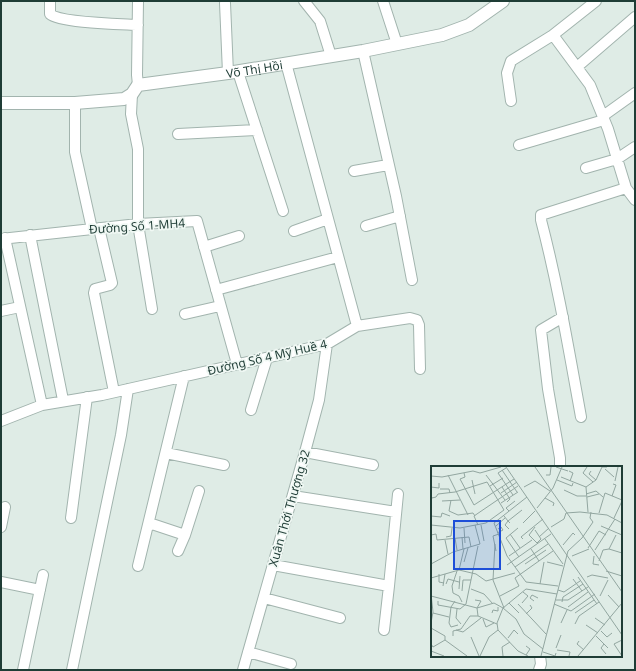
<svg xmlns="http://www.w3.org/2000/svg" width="636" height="671" font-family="'Noto Sans',sans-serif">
  <rect width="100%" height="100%" fill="#dfece6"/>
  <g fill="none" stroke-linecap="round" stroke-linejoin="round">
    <defs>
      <path id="minor" d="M50 1V14C60 23 121 24 138 25
        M138 1 137 75 138 85
        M304 1 320 21 331 56
        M383 1 397 44
        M596 1 553 35 590 85 608 129 626 188 635 200
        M225 3 228 73
        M363 51 396 196 412 280
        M577 67 635 17
        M238 72 283 211
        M132 94 131 114 138 149V224L152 309
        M511 101 507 73 511 61 553 35
        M75 103V152L92 229
        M603 116 635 93
        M178 134 257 130
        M519 145 604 120
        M586 168 617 159 635 147
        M354 171 388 165
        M366 226 400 216
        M99 228 112 283 110 285 95 289 94 293 114 392
        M294 231 328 219
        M30 235 63 400
        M5 238 42 405
        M1 239 138 224 197 221 237 364
        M204 247 239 236
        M216 290 338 257
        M1 311 20 307
        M185 314 220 306
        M357 326 410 318 417 320 419 325 420 369
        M251 410 267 358
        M581 417C569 351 558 285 541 220V215L626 188
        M1 421 42 405 102 395 327 344 357 326 286 63
        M305 452 373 465
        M166 453 224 465
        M560 467V458L548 389 541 330 563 317
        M293 496 396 512
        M71 518 87 397
        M149 523 185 535 199 491
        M1 527 5 507
        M178 551 185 535
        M273 565 389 586 384 630
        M138 566 184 376
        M1 582 40 590
        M389 586 398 494
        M264 598 340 618
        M248 652 291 664
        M23 670 43 575
        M72 670 121 435 128 389
        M243 670 305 452 319 400 327 344
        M539 670 541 664 540 656"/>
      <g id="tertiary">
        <path id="s1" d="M1 103H75L124 99 132 94 138 85 228 73 363 51 442 35 469 25 503 1"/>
      </g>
    </defs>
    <!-- minor casing -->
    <use href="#minor" stroke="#a2b4ae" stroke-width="12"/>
    <!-- tertiary casing -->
    <use href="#tertiary" stroke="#a2b4ae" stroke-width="14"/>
    <!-- minor -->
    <use href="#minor" stroke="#fff" stroke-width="10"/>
    <!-- tertiary -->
    <use href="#tertiary" stroke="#fff" stroke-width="12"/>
  </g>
  <g text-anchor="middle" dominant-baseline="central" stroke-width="3.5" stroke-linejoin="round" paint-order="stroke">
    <!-- street labels -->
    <g font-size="12" fill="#1f3d36" stroke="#f0f8f4">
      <text stroke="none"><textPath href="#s1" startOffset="261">Võ Thị Hồi</textPath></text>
      <text transform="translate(137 226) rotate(-4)">Đường Số 1-MH4</text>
      <text transform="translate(267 357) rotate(-13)">Đường Số 4 Mỹ Huề 4</text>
      <text transform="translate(289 508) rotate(-74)">Xuân Thới Thượng 32</text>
    </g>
  </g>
  <!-- overview -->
  <g transform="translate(431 466)">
    <rect width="191" height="191" fill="#dfece6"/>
    <path fill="none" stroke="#92a6a0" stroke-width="1" d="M75 1 191 169M104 1 191 126M125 1 137 5M156 1 152 7 162 16M75 2 67 7 82 29M174 3 183 11M71 4 86 26M42 5 49 7 70 1M138 5 142 7 139 15M160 5 158 8 165 14M33 7 34 11 29 13 43 39 83 13M17 9 37 49M55 9 74 34M115 9H119L120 1M0 10 11 11 42 5M130 11 155 21M41 14 44 28M126 14 141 20 142 17M184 15 187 1M59 20 72 12M0 21 8 22V17M71 21 79 33 76 36M93 21 104 15 119 25M9 23H18L19 27M133 24 146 30H155M70 27 86 16M155 28 165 25 172 31M0 29 1 32 5 31 7 28 24 26 56 16 73 44 55 57 29 62 0 59M181 30 185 19 182 18M96 31 63 57 76 90 95 116 127 120M156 31 168 28M114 32 123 37 122 40M20 34 18 45 27 49 42 47 44 50M11 35 29 34M70 37 87 26M106 42 122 22 131 1M78 45 75 42 84 35M157 46 155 21 165 14 171 1H176M168 47 174 27 191 34M0 50 10 51 11 47 19 50M73 50 77 55 74 59 78 63M183 52 191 35M79 57 77 55 91 44M92 57 104 45M47 59 43 50 87 20M50 59 53 75M65 60 74 52M170 60 191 69M120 61 133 53 135 47 149 46 176 49 191 57M33 62 34 77M87 62 75 72 88 91M104 64 110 73 106 77 98 69 104 61M66 67 72 64 70 61 67 63M79 68 89 82M0 69 5 68 6 74 38 71 40 81M15 71 20 70 21 62M31 71 32 83M108 71 118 62M24 72 26 84M92 73 90 71 112 53M114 73 132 98M14 74 17 88M64 78 62 114 73 142M132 79 142 67 144 69M157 82 168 65 175 69M100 83 108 95M178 83 185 69M178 83 191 87M164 84 184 53M65 85 62 70 68 68M137 85 151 72 162 56 159 52 160 46M78 90 101 74M141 90 158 83M163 90 162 98 168 99M168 95 172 84 178 83M33 96 37 82M116 96 132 100M0 98 22 86 49 78 44 59M94 98 115 84M76 99 120 68M84 101 117 78M28 104 33 83M26 105 21 120 22 127 28 130 31 136M175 105 191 110M8 108V116L13 117M147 111 166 138M156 111 161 109 177 112M0 112 28 104 45 108 55 115 84 107M142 113 151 125M15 118 17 113 28 116M109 118 113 96M12 120 14 108M28 123 29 110M40 123 53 128 62 138M127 124 133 126 149 115M31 125 32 114H40M0 128 2 146 0 157M177 129 188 141M0 130 46 142 63 137 72 142 95 123 126 128M69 130 88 120 84 112 122 85M169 130 177 114M44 134 50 135 46 142M125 134H137L157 121M7 135V139L29 143 35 138M24 135 20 141 18 157 20 161 27 159M103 135 99 132 101 129 107 132M131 136 132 131 152 118M78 137 88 147M91 137 97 130 92 126M35 138 47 80M87 138 115 168M123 138 140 145 164 128M137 141 157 126M46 142 47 150 66 158M26 143 25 152 30 158M2 147 18 151M61 147 62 144 67 145V141M144 147 163 134M95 148 101 142 99 139M164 152 174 159M52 153 55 161 63 157M130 157 136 144M144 158 148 150 168 136M155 159 167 167M0 162 14 170V174M25 164 32 166 50 152M170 165 176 171 181 167M22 170V165L30 163 39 150H47M165 170 177 182M40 171 48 190M77 172 83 164 87 168M14 174 36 190M148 175 146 178 153 184M0 178 2 181 14 174M173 178 170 182 175 188M95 180 99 183 95 189M125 182 130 169M126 184 139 186 138 190M0 185 13 190M112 186 124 190 125 187M49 190 58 171 67 164M72 190 71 181 79 176M97 190 87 185 67 164 66 157 72 142 85 153 93 168 112 183M110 190 137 85M147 190 191 137M191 190 183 178 191 174"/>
    <path fill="#1d4ed8" fill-opacity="0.15" stroke="#1d4ed8" stroke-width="2" d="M23 55H69V103H23Z"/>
    <rect width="191" height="191" fill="none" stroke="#1f3d36" stroke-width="2"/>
  </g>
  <!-- border -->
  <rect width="636" height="671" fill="none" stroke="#1f3d36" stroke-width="4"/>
</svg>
